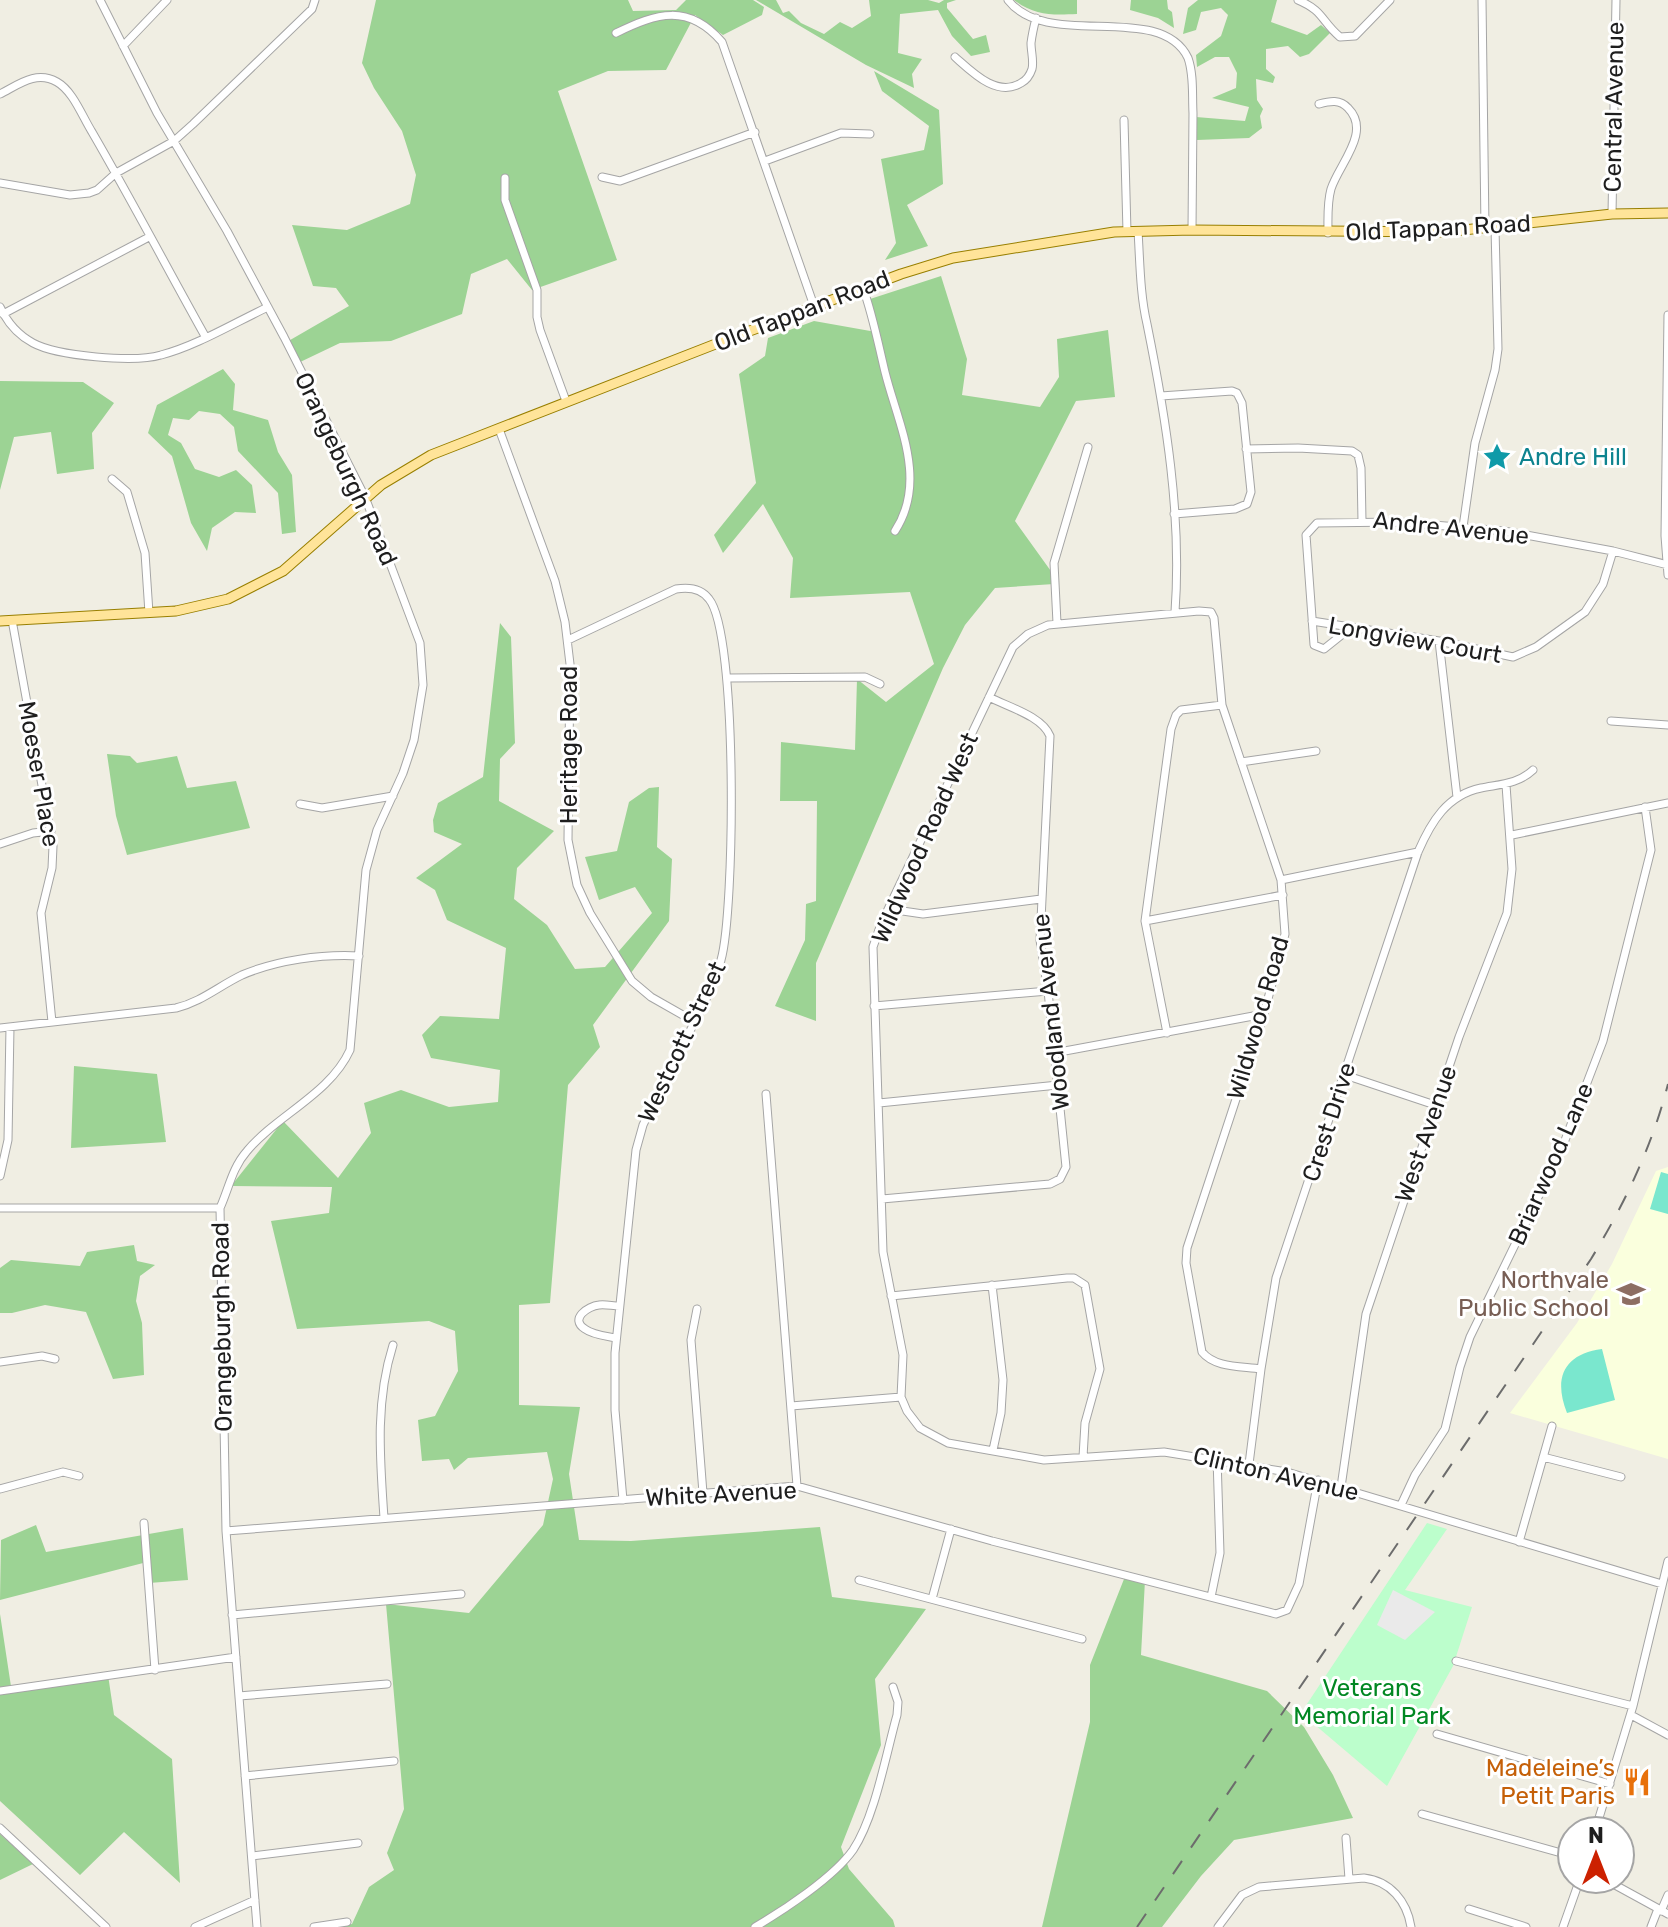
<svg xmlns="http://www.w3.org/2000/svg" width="1668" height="1927" font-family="Rubik,sans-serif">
  <rect width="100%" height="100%" fill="#f0eee3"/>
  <!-- education -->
  <path fill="#faffdd" d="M1668 1167V1459L1510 1413 1577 1323 1612 1264 1656 1171Z"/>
  <!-- forest -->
  <path fill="#9cd394" d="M376 0H628L633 11 676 10 686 0H753L764 7 762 15 723 35 695 15 666 70 608 71 558 91 617 260 532 290 507 259 471 274 462 314 391 341 340 343 296 364 285 343 349 306 336 288 313 286 292 225 347 230 410 204 416 175 402 131 374 88 362 63Z
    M756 0H776L783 13 789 11 801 23 824 34 840 22 852 28 871 16 869 0H928L939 3 944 0H956L947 3V8L973 39 986 35 990 52 971 56 952 36 938 10 900 14 898 53 922 59 912 74 914 88 866 65Z
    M1014 0H1077V14C1052 15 1035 16 1014 0Z
    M1131 0H1167L1168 9 1172 12 1174 28 1158 18 1130 10Z
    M1198 0H1277L1271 22 1307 35 1321 25 1330 33 1309 54 1300 57 1288 46 1266 49V69L1275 77 1273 83 1256 79 1257 100 1263 109 1260 116 1262 128 1249 138 1197 140 1196 117 1245 121 1249 107 1212 98 1236 88 1237 73 1229 57H1215L1197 67 1196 55 1221 36 1228 15 1221 8 1201 12 1196 30 1183 34 1188 8Z
    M874 71 939 110 943 184 907 205 928 246 885 260 896 243 881 159 924 150 929 126 882 91Z
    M941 276 967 359 962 395 1040 407 1059 377 1057 339 1108 330 1115 397 1076 401 1015 521 1053 574 1054 584 995 588 965 625 943 668 816 963V1021L775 1006 805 940 806 904 816 901 817 801H780L781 742 855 750 857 679 886 702 934 664 910 592 790 598 793 558 763 504 723 553 714 535 756 483 739 374 765 356 768 338 814 321 876 332 867 300Z
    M223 369 235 384 233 410 268 420 278 452 292 475 296 532 282 534 278 493 238 451 234 427 220 414 199 411 189 420 173 418 168 435 181 443 195 469 219 477 236 470 252 485 256 513 235 512 212 528 207 551 191 523 172 456 148 433 157 405Z
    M0 381 83 382 114 403 92 433 94 469 57 474 51 432 14 437 0 490Z
    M500 623 511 637 515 743 500 759 499 801 554 831 517 868 514 899 547 925 575 969 605 967 652 913 635 887 599 900 585 857 617 851 629 802 649 788 659 787 657 847 672 859 669 921 593 1025 600 1047 568 1085 550 1303 519 1305V1405L580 1407 569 1474 579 1540 631 1541 820 1527 832 1597 926 1609 875 1679 881 1745 841 1847 849 1869 893 1920 895 1927H334L352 1924 369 1887 394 1870 387 1853 404 1809 386 1604 469 1613 543 1525 553 1479 547 1452 468 1458 454 1470 449 1459 422 1461 418 1420 435 1416 458 1371 455 1331 429 1321 297 1329 271 1221 329 1213 332 1187 231 1186 283 1121 338 1178 371 1133 364 1103 401 1090 449 1107 498 1102 500 1070 431 1058 422 1035 440 1016 499 1019 506 948 447 920 435 890 416 878 462 844 434 832 433 820 438 803 483 777Z
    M107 754 130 756 137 763 177 756 187 788 236 781 250 828 127 855 116 816Z
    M74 1066 157 1074 166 1142 71 1148Z
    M134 1245 137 1261 155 1265 140 1276 136 1301 142 1323 144 1375 113 1379 86 1312 45 1305 12 1313H0V1268L11 1260 80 1266 87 1252Z
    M36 1525 46 1552 183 1528 188 1580 149 1583 147 1562 0 1600 1 1540Z
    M1126 1574 1145 1580 1141 1655 1267 1691 1304 1727 1333 1775 1353 1818 1234 1840 1201 1876 1162 1927H1042L1090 1722V1665Z
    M0 1614 12 1693 108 1675 114 1715 172 1759 180 1883 124 1832 80 1875 0 1801Z
    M0 1834 33 1864 0 1880Z"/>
  <!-- park -->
  <path fill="#bcfecc" d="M1427 1523 1447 1529 1405 1590 1472 1607 1453 1666 1387 1786 1301 1713Z"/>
  <!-- pitch -->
  <path fill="#7ae7ce" d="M1661 1172 1668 1174V1214L1650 1209Z
    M1602 1349 1615 1400 1567 1413C1553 1378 1564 1354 1602 1349Z"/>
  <!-- parking -->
  <path fill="#eaeaea" d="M1393 1590 1435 1612 1405 1640 1377 1625Z"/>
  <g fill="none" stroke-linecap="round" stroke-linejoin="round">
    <defs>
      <path id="minor" d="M100 0 157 113 227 231 284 337 365 497 420 643 423 685 414 740 403 773 377 830 366 870 350 1050C330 1094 277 1115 247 1151 232 1168 229 1188 220 1208L226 1531 257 1927
        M1008 0C1047 51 1160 0 1188 58 1194 75 1192 95 1193 113 1193 152 1192 191 1192 230
        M1298 0C1324 11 1321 21 1340 37L1355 36 1390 0
        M1482 0 1485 229
        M616 33C657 13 688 3 722 42L814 306
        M123 46 167 0
        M955 57C972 72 997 98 1021 83 1027 80 1030 75 1032 69 1034 61 1031 52 1031 43 1032 35 1034 26 1036 18
        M0 94C18 85 36 70 57 82 73 91 82 116 92 132 131 199 167 268 205 336
        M1319 104C1330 101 1340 99 1348 108 1372 132 1339 164 1331 189 1327 203 1328 218 1328 233
        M1124 120 1127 232
        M765 161 841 133 870 134
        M602 177 620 181 755 132
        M505 178V200L537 290V317L540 330 566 401
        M0 183 70 195 89 193 97 190 116 173 174 141 193 124 312 9 315 0
        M1612 214 1616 0
        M1138 231C1140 262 1140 294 1147 324 1166 418 1182 516 1175 612
        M863 288C873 316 878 343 885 372 898 424 928 480 895 531
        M0 307C7 322 18 335 33 343 57 356 134 363 161 355 196 346 234 323 268 307
        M3 314 149 237
        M1668 315 1665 536 1668 575
        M1161 396 1232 391 1237 393 1242 403 1251 492 1247 504 1235 509 1174 514
        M499 429 555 581 565 622 570 664 568 840 577 885 590 913 632 981 651 997 695 1022
        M1246 449 1298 448 1352 451 1358 455 1361 468 1362 521
        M112 479 127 492 145 553 149 613
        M1463 527 1475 443 1495 370 1498 349 1495 228
        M12 620 53 846 52 868 41 913 52 1022
        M1312 621 1439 641 1513 657 1536 647 1585 612 1603 584 1613 551
        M1057 623 1054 563 1088 447
        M1349 629 1324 649 1314 645 1306 535 1317 523 1399 522 1504 531 1613 551 1668 565
        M568 640 676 589C688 587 701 588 709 599 738 634 735 911 721 960 714 986 701 1009 689 1033 674 1064 658 1094 643 1125L636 1150 615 1353V1410L623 1500
        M1439 641 1457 797
        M728 678 865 677 880 684
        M1611 721 1668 725
        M1241 762 1316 751
        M300 804 322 808 393 796
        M1512 835 1668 803
        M0 844 33 833 51 831
        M1281 880 1418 852
        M889 909 923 914 1041 899
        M1145 921 1283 895
        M874 1006 1048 991
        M0 1028 176 1008C201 1002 219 986 242 975 277 960 322 954 359 956
        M1167 1033 1145 921 1171 729 1176 715 1181 710 1222 705
        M1054 1053 1264 1014
        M1345 1075 1435 1105
        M766 1094 797 1486
        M879 1103 1058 1085
        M0 1176 8 1140 10 1027
        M882 1199 1050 1184 1060 1179 1066 1167 1048 991 1040 940 1050 736C1042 716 1008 707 989 697
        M0 1208H220
        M992 1285 1003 1380 1001 1413 993 1450
        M891 1296 1067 1278H1074L1085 1285 1100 1369 1085 1423 1083 1457
        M697 1309 691 1340 703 1493
        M616 1338C606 1336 593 1335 585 1329 569 1319 588 1306 599 1305 605 1304 613 1306 619 1306
        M0 1362 42 1356 55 1359
        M1261 1369C1241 1366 1215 1368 1202 1352L1186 1263 1187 1248 1264 1014 1285 934 1281 880 1222 705 1214 618 1211 612 1199 611 1048 625 1028 634 1013 647 881 924 873 947 883 1252 903 1355 901 1397 907 1411 920 1428 948 1443 1044 1460 1164 1452 1287 1472 1662 1584
        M791 1406 901 1397
        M1543 1457 1621 1477
        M1249 1464 1261 1369 1276 1278 1418 852C1431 822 1447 795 1481 788 1501 784 1518 784 1533 770
        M1341 1487 1366 1314 1459 1037 1507 913 1512 869 1506 785
        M0 1489 63 1472 79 1476
        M1401 1505 1415 1475 1445 1429 1460 1367 1470 1337 1562 1148 1603 1041 1651 850 1645 807
        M384 1518C380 1458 375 1402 393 1345
        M144 1523 155 1670
        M226 1531 797 1486 992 1541 1276 1614 1287 1610 1299 1584 1318 1480
        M1519 1542 1552 1426
        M859 1580 1082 1639
        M1211 1597 1220 1553 1217 1458
        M932 1599 951 1529
        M232 1615 461 1594
        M1456 1661 1633 1706
        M0 1691 236 1657
        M239 1696 387 1684
        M1631 1715 1668 1735
        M1437 1734 1610 1784
        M245 1776 394 1761
        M1422 1814 1572 1856
        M0 1828 106 1927
        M1595 1831 1633 1706 1668 1561
        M1346 1838 1349 1879
        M252 1856 358 1843
        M1604 1879 1668 1914
        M1469 1909 1526 1927
        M1661 1911 1668 1895
        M195 1927 255 1900
        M314 1927 347 1922
        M755 1927C784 1910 834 1877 853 1850 875 1817 886 1754 897 1715L898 1702 893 1687
        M1218 1927 1242 1895 1259 1887 1364 1878C1390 1881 1407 1901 1411 1927
        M1563 1927 1580 1879
        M1651 1927 1658 1909"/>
      <path id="major" d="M0 621 176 611 228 599 283 571 381 485 431 455 731 338 901 274 953 258 1114 232 1192 230 1445 232 1612 214 1668 213"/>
    </defs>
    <!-- minor casing -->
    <use href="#minor" stroke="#a5a5a5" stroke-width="9"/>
    <!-- major casing -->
    <use href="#major" stroke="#987f00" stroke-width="11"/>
    <!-- minor -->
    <use href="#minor" stroke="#fff" stroke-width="7"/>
    <!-- major -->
    <use href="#major" stroke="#ffe499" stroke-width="9"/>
    <!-- rail -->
    <path stroke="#6c6c6c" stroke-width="2" stroke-dasharray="16 16" stroke-linecap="butt" d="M1137 1927 1591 1259C1624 1205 1652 1147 1668 1084"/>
  </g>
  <!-- icons -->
  <defs>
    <symbol id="sight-bare" viewBox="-9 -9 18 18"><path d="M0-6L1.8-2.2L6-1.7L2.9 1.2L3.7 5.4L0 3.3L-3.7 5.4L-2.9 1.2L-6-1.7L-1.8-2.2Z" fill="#0f9aa8" stroke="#fff" stroke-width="2.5" paint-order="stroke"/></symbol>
    <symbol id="school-bare" viewBox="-9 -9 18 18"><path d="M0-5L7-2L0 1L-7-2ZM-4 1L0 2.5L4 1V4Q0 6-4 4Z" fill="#8d6e63" stroke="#fff" stroke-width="2.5" paint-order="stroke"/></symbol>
    <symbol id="restaurant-bare" viewBox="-9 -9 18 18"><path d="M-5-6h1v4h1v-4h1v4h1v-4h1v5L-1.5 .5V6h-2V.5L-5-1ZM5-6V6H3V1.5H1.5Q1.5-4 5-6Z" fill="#e8710a" stroke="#fff" stroke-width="2.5" paint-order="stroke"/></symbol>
  </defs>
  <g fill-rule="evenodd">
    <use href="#sight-bare" x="1477" y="437" width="40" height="40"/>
    <use href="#school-bare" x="1611" y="1274" width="40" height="40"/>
    <use href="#restaurant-bare" x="1617" y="1762" width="40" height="40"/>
  </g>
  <g text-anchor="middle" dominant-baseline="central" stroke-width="6" stroke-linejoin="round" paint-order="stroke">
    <!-- street labels -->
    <g font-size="24" fill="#1e1e1e" stroke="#fff">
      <text transform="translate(1614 107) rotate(-89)">Central Avenue</text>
      <text transform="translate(1438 228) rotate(-3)">Old Tappan Road</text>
      <text transform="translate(802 311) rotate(-21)">Old Tappan Road</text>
      <text transform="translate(346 469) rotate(65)">Orangeburgh Road</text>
      <text transform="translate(1451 528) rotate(6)">Andre Avenue</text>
      <text transform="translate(1415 640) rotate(10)">Longview Court</text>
      <text transform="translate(569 745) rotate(-90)">Heritage Road</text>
      <text transform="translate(39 774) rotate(80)">Moeser Place</text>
      <text transform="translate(925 838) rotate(-66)">Wildwood Road West</text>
      <text transform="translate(1051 1012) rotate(-96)">Woodland Avenue</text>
      <text transform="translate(1258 1018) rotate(-74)">Wildwood Road</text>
      <text transform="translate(682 1042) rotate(-65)">Westcott Street</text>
      <text transform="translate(1329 1122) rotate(-72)">Crest Drive</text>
      <text transform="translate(1426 1134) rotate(-71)">West Avenue</text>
      <text transform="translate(1551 1164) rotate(-66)">Briarwood Lane</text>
      <text transform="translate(222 1327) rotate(-91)">Orangeburgh Road</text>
      <text transform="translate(1276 1474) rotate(13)">Clinton Avenue</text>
      <text transform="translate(721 1494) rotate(-3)">White Avenue</text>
    </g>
    <!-- culture labels -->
    <g font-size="24" fill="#0d838f" stroke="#fff" text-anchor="start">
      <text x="1519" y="457">Andre Hill</text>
    </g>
    <!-- education labels -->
    <g font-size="24" fill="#785e54" stroke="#fff" text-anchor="end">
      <text x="1609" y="1280">Northvale<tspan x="1609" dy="28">Public School</tspan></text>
    </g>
    <!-- park labels -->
    <g font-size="24" fill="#018722" stroke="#fff">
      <text x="1372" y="1688">Veterans<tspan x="1372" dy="28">Memorial Park</tspan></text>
    </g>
    <!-- food labels -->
    <g font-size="24" fill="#c56008" stroke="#fff" text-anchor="end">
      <text x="1615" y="1768">Madeleine’s<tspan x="1615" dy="28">Petit Paris</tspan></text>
    </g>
  </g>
  <!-- north arrow -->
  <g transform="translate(1596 1855)"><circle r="38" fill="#ffffff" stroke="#a5a5a5" stroke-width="2"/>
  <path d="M0-6L14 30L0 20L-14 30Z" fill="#cc2100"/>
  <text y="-12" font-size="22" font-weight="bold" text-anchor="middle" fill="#1e1e1e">N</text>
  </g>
</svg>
